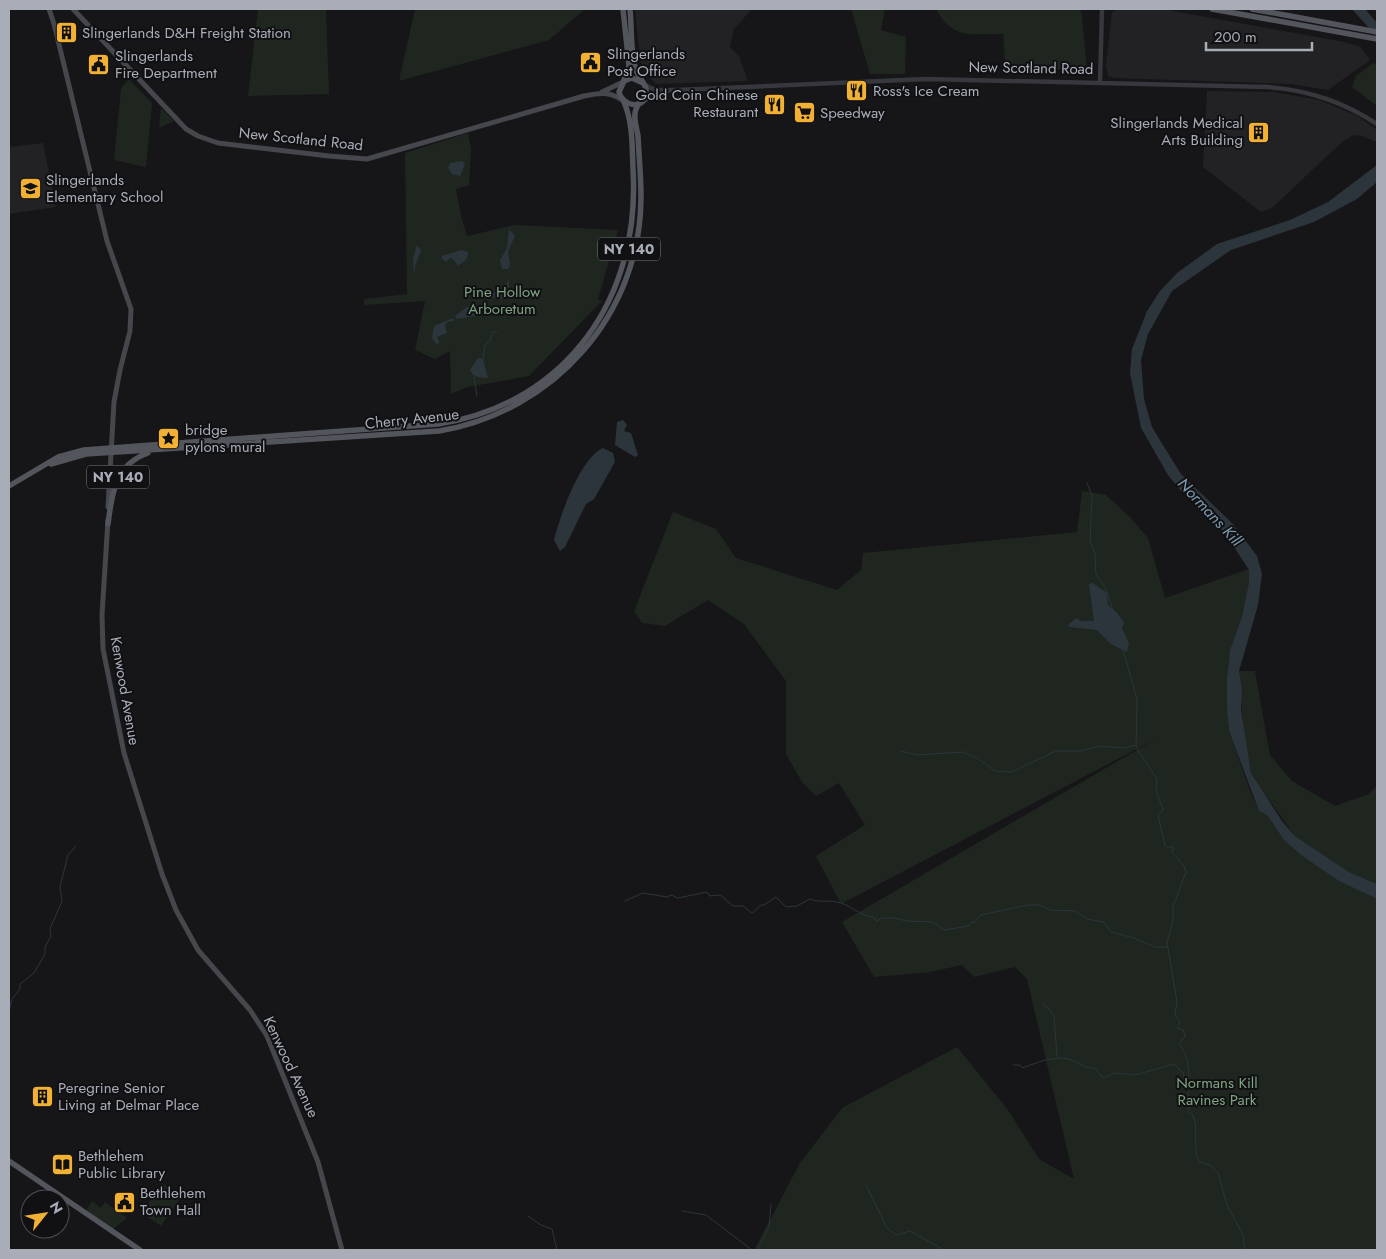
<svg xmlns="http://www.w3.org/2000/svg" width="1386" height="1259" font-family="Jost,sans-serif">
  <rect width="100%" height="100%" fill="#161618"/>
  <!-- built -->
  <path fill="#222225" d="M635 9H752L734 29 730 47 739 56 748 81 656 84 645 74 640 60Z
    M1117 9H1162L1344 42 1361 47 1370 60 1328 90 1291 84 1114 78 1108 76 1106 65 1112 12Z
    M1207 91 1274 92 1319 100 1356 115 1377 130V142L1362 136 1353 135 1342 142 1272 208 1261 212 1203 167Z
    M43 143 56 207 9 214V147Z"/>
  <!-- green -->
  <path fill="#1e261f" d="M258 9H326L329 94 248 96Z
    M415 9H585L549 40 399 81Z
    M851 9H885L881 30 906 37 905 74H870Z
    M936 9H1081L1087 68 1006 72 1003 34C970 33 954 41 936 9Z
    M1373 63 1377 65V106L1352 87 1356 76Z
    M129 79 152 103 146 167 114 160 121 88Z
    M161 108 174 121 159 128Z
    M468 133 471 149 469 185 456 189 461 216 467 236 514 225 618 230 598 299 602 301 529 376 468 387 451 394 450 351 435 359 415 350 425 301 364 305V299L407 294 405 153Z
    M1082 491 1106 495 1130 517 1148 538 1165 598 1249 569V582L1242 616 1230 650 1227 679 1229 731 1250 791 1259 811 1268 816 1283 839 1339 881 1377 899V1250H754L800 1163 842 1108 957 1047 1008 1110 1039 1159 1074 1179 1027 979 1015 967 974 977 962 965 930 972 874 977 842 922 1154 740 841 904 816 856 865 825 839 783 816 796 802 782 786 754V681L744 624 708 600 665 626 642 623 634 611 673 512 716 529 736 558 837 590 861 570 863 553 1077 532Z
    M1239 671H1255L1270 755 1292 781 1335 806 1369 794 1377 785V884L1349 872 1295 836 1264 793 1251 773 1244 740Z
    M162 1183 181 1197 161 1226 142 1213Z
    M92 1201 101 1208 105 1202 127 1218 113 1229 86 1210Z"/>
  <!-- water -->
  <path fill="#2c353c" d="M1352 9H1365L1377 23V37Z
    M462 161 465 164 460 176 452 174 448 168 450 163Z
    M1377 165V182L1357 199 1314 222 1231 250 1172 291 1148 334 1141 360 1144 399 1152 427 1166 450 1181 474 1233 524 1257 556 1262 574 1258 605 1239 671 1242 690 1241 710 1251 773 1282 821 1295 836 1349 872 1377 884V899L1339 881 1301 855 1283 839 1268 816 1259 811 1229 731 1227 710V679L1230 650 1242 616 1249 582V570L1227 536 1209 515 1181 491 1168 475 1141 428 1130 373 1132 349 1147 311 1160 291 1177 273 1217 244 1290 220 1328 202Z
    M509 229 515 236 508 251 510 265 508 269H502L500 260 507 248Z
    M417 245 421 250 415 266 414 276 413 259Z
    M461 250 468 252C468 260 463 262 458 266L454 260 450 258 446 262 442 259V256Z
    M509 278V287L504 299 489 297 488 295 506 287Z
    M467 307H470L469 311 476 314 475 316 457 319 455 316Z
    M453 318 454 321 447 322 445 326 447 333 437 337 440 343 436 344 432 338 434 326Z
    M478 358 483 359 488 378C480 377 473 378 470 370Z
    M623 420 627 425 624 431 631 433 638 455 635 457 615 445 617 422Z
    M603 448 613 453 615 462 594 499 586 504 565 547 560 551 554 540C560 516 580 458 603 448Z
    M1091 582 1107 593 1108 605 1117 613 1124 622 1122 628 1129 643 1127 652 1111 644 1097 630 1069 627 1068 625 1076 618 1081 621H1094L1089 585Z"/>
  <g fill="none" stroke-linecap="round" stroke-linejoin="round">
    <!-- stream -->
    <path stroke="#2c353c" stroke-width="1" d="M483 359 485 345 490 341 493 332H497
      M474 377 477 396
      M1087 483 1092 496 1090 541 1095 554 1096 574 1106 589 1113 610
      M1123 650 1137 699 1136 747 1157 779 1156 790 1163 810 1158 815 1165 846 1169 848 1173 846 1174 850 1171 851 1184 866 1186 872 1173 907V921L1167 942 1177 1002 1175 1015 1180 1022 1177 1028 1183 1030 1185 1036 1179 1043C1191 1060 1189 1077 1188 1097 1188 1103 1191 1106 1188 1112L1193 1115C1199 1129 1192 1147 1199 1162L1210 1165 1218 1173 1227 1205 1243 1235 1245 1250
      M901 751 917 755 963 752 977 758 995 771 1012 772 1056 751H1081L1099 746 1123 748 1136 745
      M625 901 643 893 667 897 671 895 678 898 707 892 710 896 720 895 733 906H743L752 913 761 905H764L776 897 786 907 797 906 810 899C820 903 827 900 837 902 850 904 859 916 873 917L877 921 882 918H894L907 921 933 922 944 930 969 926 971 922H975L980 915 1028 905H1040L1050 910 1075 911 1087 919 1104 922 1111 932 1134 938 1155 947H1167
      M1043 1003 1054 1015 1057 1057
      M9 1011 12 999 20 989V984L34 973 45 954V947L51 936 50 929 62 901 60 887 68 855 76 846
      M1013 1065H1020L1022 1068C1039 1062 1052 1056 1069 1059 1078 1062 1085 1069 1095 1068L1103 1078 1114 1073 1135 1075 1174 1064 1184 1074 1183 1082 1189 1088
      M866 1185 887 1228 896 1235 910 1231 944 1250
      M682 1211 706 1215 752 1250
      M528 1216 541 1225 552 1229 557 1250
      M757 1250 769 1227 771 1204
      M1051 1250H1057"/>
    <!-- tertiary -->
    <path stroke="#37383d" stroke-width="4.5" d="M1100 82 1102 9
      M645 85 655 90H677L926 79 1268 87C1309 90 1344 102 1377 124
      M643 101 668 91"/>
    <!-- secondary -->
    <path stroke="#45474d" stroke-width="5" d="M49 9 54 24 107 241 131 309 130 331 120 370 114 402 108 507
      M73 9 186 129 198 136 218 143 329 156 367 159 584 96C599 93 609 91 622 100
      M602 92 623 82
      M108 520 102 615 103 649 124 753 162 874 176 910 198 950 250 1010 267 1036 318 1162 342 1250"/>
    <!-- primary -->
    <path stroke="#53555c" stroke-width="5.5" d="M623 9 629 66 624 80
      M630 9C632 28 630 52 636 70 639 79 648 85 646 95 642 111 622 105 619 92L624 81 632 78 643 83
      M1212 9 1377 39
      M1252 9 1377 32
      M51 464 86 454 439 431C554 412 641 314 641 197 641 177 639 156 638 136 637 129 634 121 635 114 635 110 637 107 639 103
      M9 486 58 457 84 450 438 424C568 404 641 296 633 169 632 146 633 123 624 102
      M108 524C112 494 114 465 148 453
      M9 1161 140 1250"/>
  </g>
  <!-- icons -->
  <defs>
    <symbol id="building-square" viewBox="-11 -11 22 22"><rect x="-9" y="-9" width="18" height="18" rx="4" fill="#f2b134" stroke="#111113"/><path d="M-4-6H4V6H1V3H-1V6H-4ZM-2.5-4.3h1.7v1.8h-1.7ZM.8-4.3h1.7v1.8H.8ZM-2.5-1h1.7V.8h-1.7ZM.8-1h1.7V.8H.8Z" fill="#111"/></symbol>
    <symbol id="civic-square" viewBox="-11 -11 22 22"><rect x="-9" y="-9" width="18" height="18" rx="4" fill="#f2b134" stroke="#111113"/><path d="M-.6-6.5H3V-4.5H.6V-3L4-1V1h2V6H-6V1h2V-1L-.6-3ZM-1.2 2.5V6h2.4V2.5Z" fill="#111"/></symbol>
    <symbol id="restaurant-square" viewBox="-11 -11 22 22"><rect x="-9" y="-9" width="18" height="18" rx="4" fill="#f2b134" stroke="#111113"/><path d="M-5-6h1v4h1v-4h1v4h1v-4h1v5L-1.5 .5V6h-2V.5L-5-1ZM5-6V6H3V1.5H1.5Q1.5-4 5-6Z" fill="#111"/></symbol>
    <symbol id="supermarket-square" viewBox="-11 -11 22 22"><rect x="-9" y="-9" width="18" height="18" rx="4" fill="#f2b134" stroke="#111113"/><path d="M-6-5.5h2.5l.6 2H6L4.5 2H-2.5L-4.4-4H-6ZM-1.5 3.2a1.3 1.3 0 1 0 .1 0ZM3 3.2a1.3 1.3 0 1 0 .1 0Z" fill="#111"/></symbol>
    <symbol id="school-square" viewBox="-11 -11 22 22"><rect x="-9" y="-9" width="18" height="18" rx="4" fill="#f2b134" stroke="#111113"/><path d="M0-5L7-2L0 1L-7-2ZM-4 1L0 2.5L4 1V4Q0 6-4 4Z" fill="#111"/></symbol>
    <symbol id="sight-square" viewBox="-11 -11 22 22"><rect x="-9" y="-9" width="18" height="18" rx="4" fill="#f2b134" stroke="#111113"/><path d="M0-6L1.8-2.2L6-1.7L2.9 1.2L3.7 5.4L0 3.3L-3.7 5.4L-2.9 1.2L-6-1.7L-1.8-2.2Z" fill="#111"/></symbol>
    <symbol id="library-square" viewBox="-11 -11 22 22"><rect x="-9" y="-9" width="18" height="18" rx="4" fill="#f2b134" stroke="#111113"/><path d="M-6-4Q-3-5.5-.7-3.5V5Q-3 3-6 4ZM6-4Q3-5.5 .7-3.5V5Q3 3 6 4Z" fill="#111"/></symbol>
  </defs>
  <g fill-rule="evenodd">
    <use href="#building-square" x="54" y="20" width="25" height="25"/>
    <use href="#civic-square" x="578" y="50" width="25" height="25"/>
    <use href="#civic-square" x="86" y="52" width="25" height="25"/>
    <use href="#restaurant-square" x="844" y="78" width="25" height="25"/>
    <use href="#restaurant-square" x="762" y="92" width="25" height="25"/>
    <use href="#supermarket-square" x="792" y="100" width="25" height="25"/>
    <use href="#building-square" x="1246" y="120" width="25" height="25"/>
    <use href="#school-square" x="18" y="176" width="25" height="25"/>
    <use href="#sight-square" x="156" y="426" width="25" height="25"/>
    <use href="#building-square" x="30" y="1084" width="25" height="25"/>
    <use href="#library-square" x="50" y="1152" width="25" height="25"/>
    <use href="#civic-square" x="112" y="1190" width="25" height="25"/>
  </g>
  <g text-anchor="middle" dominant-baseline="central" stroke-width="4" stroke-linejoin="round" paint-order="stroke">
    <!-- shield labels -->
    <g fill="#111113" stroke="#7b7e86" stroke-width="1">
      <rect x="598" y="237.5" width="62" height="23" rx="4"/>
      <rect x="87" y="465.5" width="62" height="23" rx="4"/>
    </g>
    <g font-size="14" font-weight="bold" fill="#a8adb8">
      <text x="629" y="249">NY 140</text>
      <text x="118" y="477">NY 140</text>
    </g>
    <!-- poi labels -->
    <g font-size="15" fill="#a8adb8" stroke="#111113" text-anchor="start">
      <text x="82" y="33">Slingerlands D&amp;H Freight Station</text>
      <text x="607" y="54">Slingerlands<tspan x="607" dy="17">Post Office</tspan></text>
      <text x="115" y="56">Slingerlands<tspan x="115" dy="17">Fire Department</tspan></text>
      <text x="873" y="91">Ross's Ice Cream</text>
      <text x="758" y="95" text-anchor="end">Gold Coin Chinese<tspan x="758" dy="17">Restaurant</tspan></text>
      <text x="820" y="113">Speedway</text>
      <text x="1243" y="123" text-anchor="end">Slingerlands Medical<tspan x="1243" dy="17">Arts Building</tspan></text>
      <text x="46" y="180">Slingerlands<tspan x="46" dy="17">Elementary School</tspan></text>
      <text x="185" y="430">bridge<tspan x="185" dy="17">pylons mural</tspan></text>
      <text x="58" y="1088">Peregrine Senior<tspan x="58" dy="17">Living at Delmar Place</tspan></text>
      <text x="78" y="1156">Bethlehem<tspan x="78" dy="17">Public Library</tspan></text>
      <text x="140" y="1193">Bethlehem<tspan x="140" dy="17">Town Hall</tspan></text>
    </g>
    <!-- street labels -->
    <g font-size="15" fill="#a8adb8" stroke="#111113">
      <text transform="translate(1031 68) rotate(1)">New Scotland Road</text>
      <text transform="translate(301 139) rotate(6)">New Scotland Road</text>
      <text transform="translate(412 419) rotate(-6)">Cherry Avenue</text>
      <text transform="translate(125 691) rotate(80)">Kenwood Avenue</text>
      <text transform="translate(291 1067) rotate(65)">Kenwood Avenue</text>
    </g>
    <!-- park labels -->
    <g font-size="15" fill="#7fa381" stroke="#111113">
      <text x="502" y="292">Pine Hollow<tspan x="502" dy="17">Arboretum</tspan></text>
      <text x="1217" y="1083">Normans Kill<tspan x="1217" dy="17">Ravines Park</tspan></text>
    </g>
    <!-- water labels -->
    <g font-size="16" font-style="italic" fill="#7f9bb3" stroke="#111113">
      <text transform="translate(1210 512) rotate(47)">Normans Kill</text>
    </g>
  </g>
  <!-- border -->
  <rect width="1386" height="1259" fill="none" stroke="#a8adb8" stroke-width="20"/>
  <!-- north arrow -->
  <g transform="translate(45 1214) rotate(60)"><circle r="24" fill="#111113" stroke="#4d4f55"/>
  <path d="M0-4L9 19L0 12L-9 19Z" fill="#f2b134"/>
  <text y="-8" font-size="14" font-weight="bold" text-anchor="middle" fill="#a8adb8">N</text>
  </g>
  <!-- scale -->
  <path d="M1206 42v8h106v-8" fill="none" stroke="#a8adb8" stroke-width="2.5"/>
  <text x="1214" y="42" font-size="15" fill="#a8adb8" stroke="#111113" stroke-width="4" paint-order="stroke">200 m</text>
</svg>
